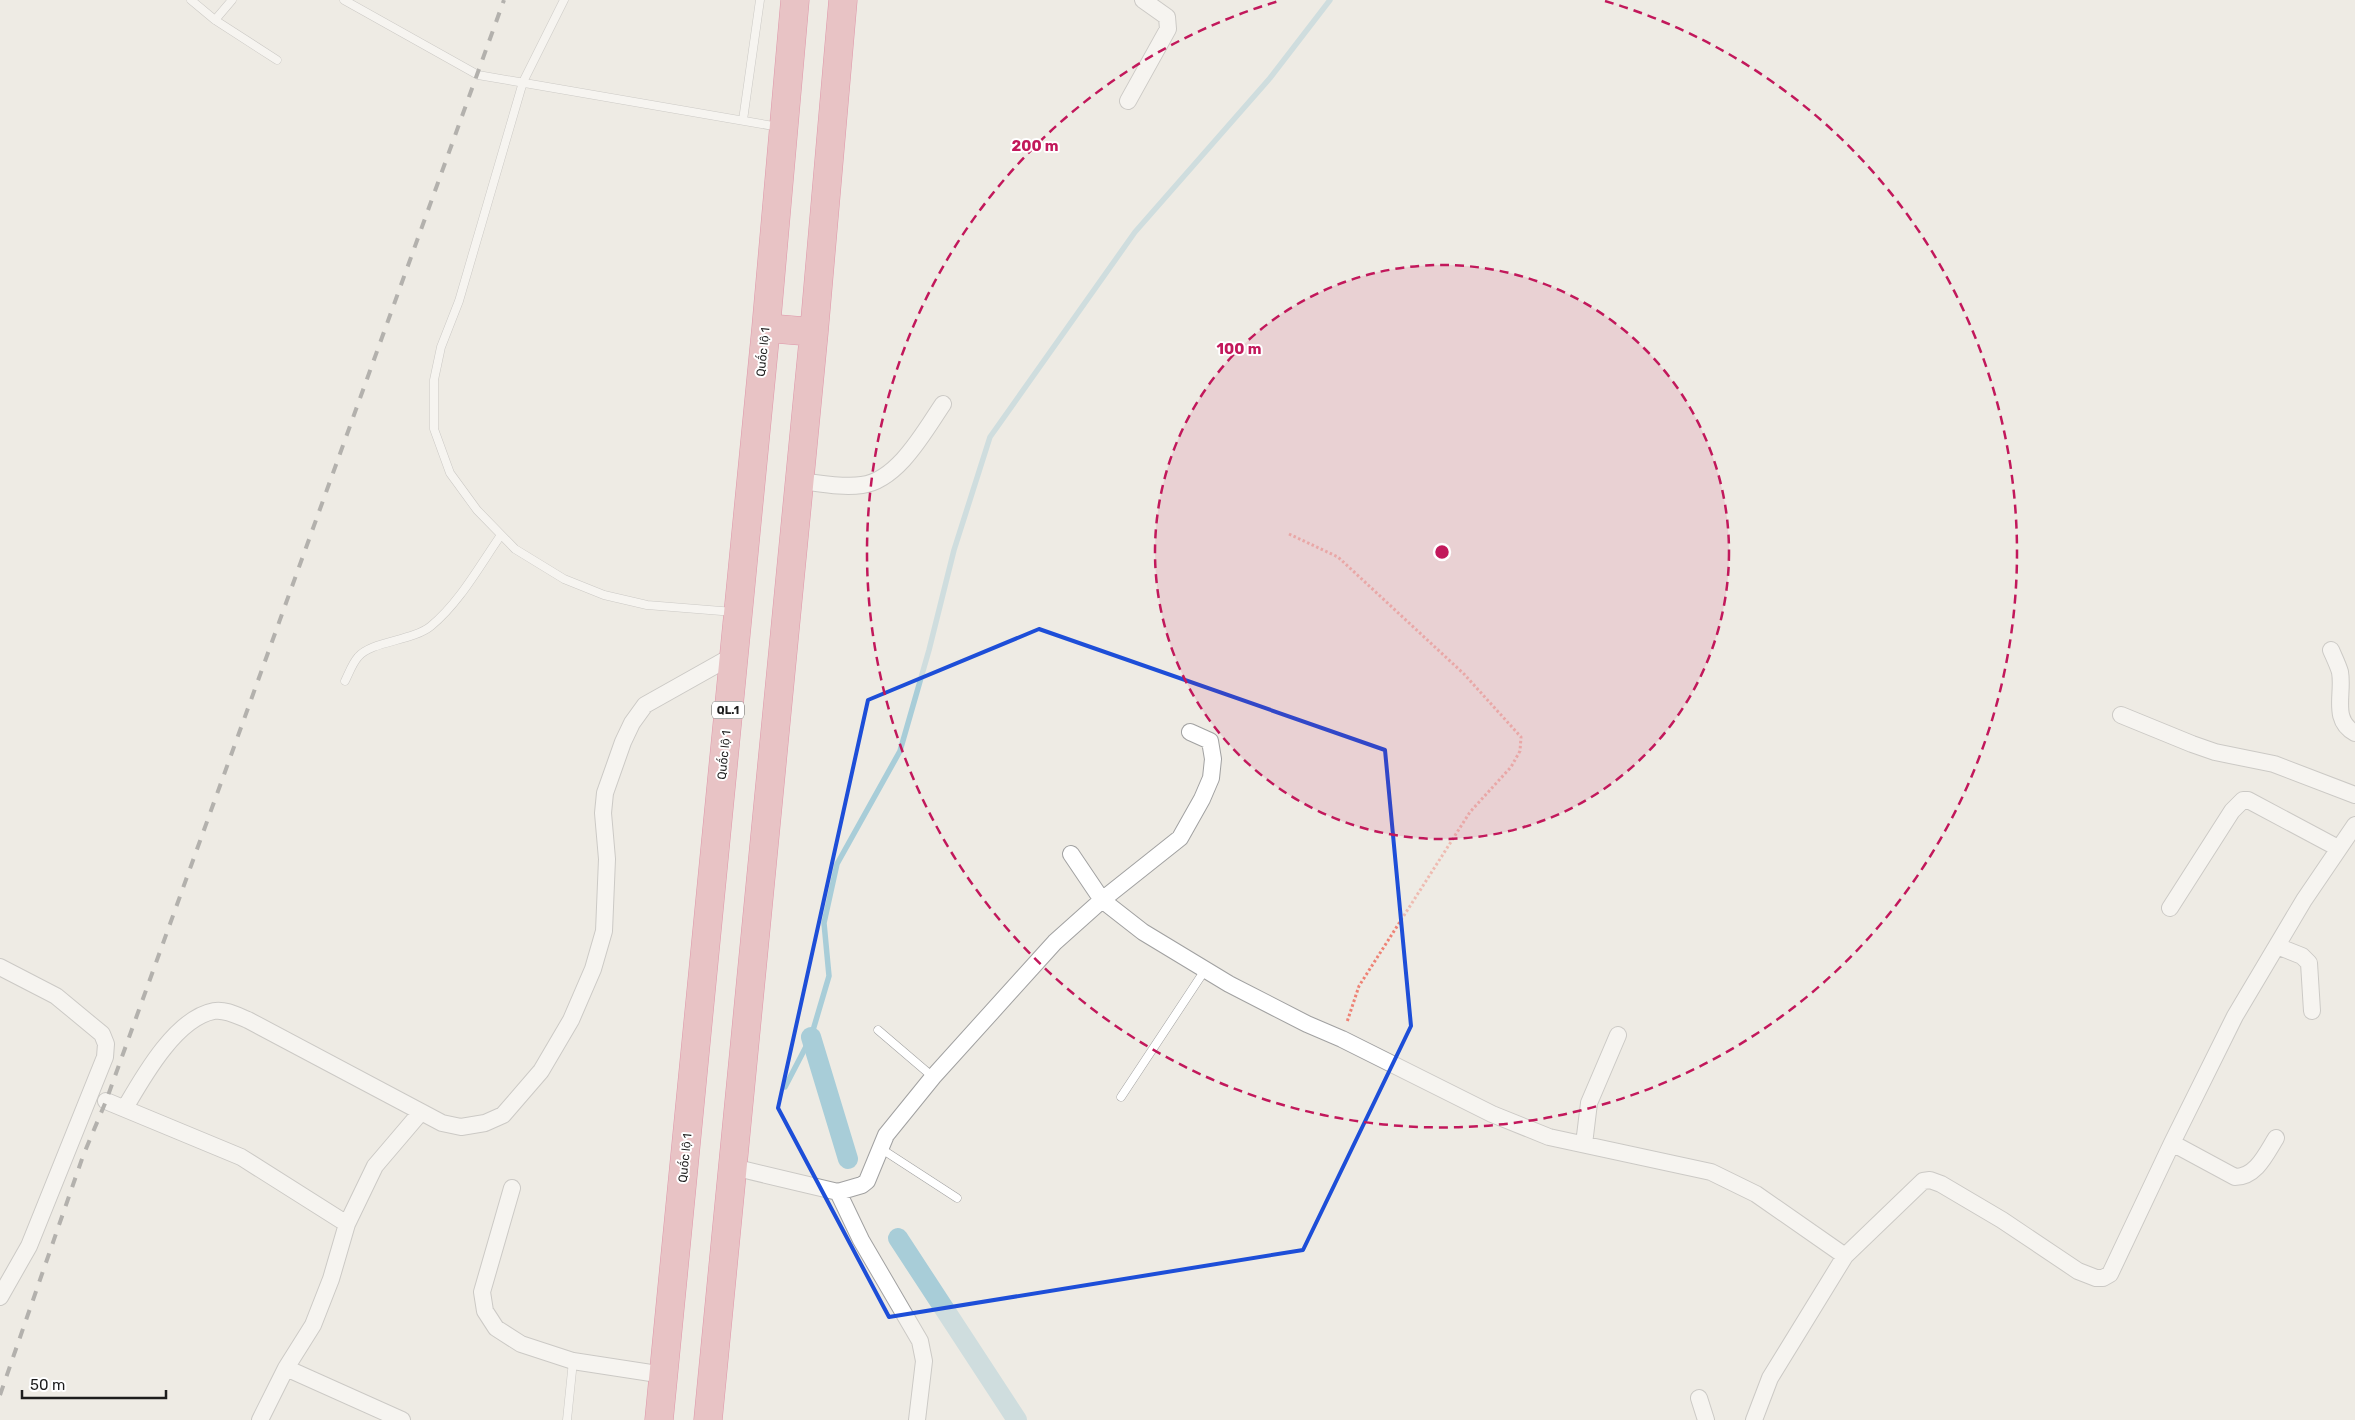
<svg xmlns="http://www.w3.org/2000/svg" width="2355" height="1420" font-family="Rubik,sans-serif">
  <rect width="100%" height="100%" fill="#eeebe4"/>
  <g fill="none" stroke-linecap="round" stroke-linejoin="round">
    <!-- stream -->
    <path stroke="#a8cdd8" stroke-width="5.5" d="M785 1087 811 1037 829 976 824 923 837 864 900 751 929 650 954 550 990 437 1135 232 1270 78 1330 0"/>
    <!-- canal -->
    <path stroke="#a8cdd8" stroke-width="20" d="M811 1037 848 1159
      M898 1238 1017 1420"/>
    <defs>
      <path id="lane" d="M191 0 215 20 277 60
        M344 0 478 75 779 127
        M564 0 523 82 459 301 441 347 434 380V429L450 473 477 510 515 549 564 579 604 595 647 605 734 612
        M215 20 232 0
        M743 120 760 0
        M345 681C349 673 352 664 358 657 371 641 413 641 431 626 460 602 480 565 501 535
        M878 1030 933 1077
        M1121 1097 1205 970
        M880 1148 957 1198
        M567 1420 573 1361"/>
      <path id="street" d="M1128 101 1168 29 1167 17 1143 0
        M800 481C819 483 842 488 862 485 898 480 924 432 943 404
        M2331 650C2334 657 2338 665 2340 672 2344 694 2331 720 2355 733
        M2121 715 2192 744 2215 752 2274 764 2355 795
        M1071 854 1102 900 1180 838 1202 799 1211 778 1213 759 1210 741 1190 732
        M2170 908 2232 811 2243 800H2248L2338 848
        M2277 946 2302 956 2309 963 2312 1011
        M0 967 56 996 102 1034 106 1044 105 1057 29 1246 0 1297
        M106 1101 241 1157 347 1224
        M125 1108C143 1077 176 1018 214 1011 226 1009 238 1016 248 1020L442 1123 461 1127 485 1123 503 1115 541 1071 571 1020 593 969 604 931 607 859 603 813 605 793 623 742 632 723 645 705 734 655
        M2172 1143 2235 1177C2256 1177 2266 1154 2276 1138
        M1584 1144 1589 1103 1618 1035
        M733 1167 838 1192
        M512 1188 482 1292 485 1311 496 1328 521 1344 573 1361 664 1375
        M286 1368 402 1420
        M1699 1398 1706 1420
        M260 1420 286 1368 313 1325 331 1279 347 1224 375 1166 421 1112
        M917 1420 924 1361 920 1341 861 1240 838 1192 862 1185 867 1181 886 1135 933 1077 1055 942 1102 900 1143 932 1229 984 1307 1024 1342 1039 1492 1114 1549 1137 1711 1172 1756 1194 1845 1256
        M1754 1420 1770 1378 1845 1256 1923 1181 1930 1180 1941 1184 2002 1220 2078 1271 2096 1278H2103L2110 1274 2172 1143 2235 1016 2304 900 2355 825"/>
      <path id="highway" d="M766 328 814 332
        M659 1420 766 328 795 0
        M708 1420 814 332 843 0"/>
    </defs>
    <!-- lane casing -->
    <use href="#lane" stroke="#a1a1a1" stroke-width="9"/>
    <!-- street casing -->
    <use href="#street" stroke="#a1a1a1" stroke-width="18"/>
    <!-- highway casing -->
    <use href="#highway" stroke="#ca3265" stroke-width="29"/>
    <!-- path -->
    <path stroke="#ee8275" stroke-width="3" stroke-dasharray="2.5 2.5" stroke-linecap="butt" d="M1289 534 1338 557 1464 674 1521 737 1520 751 1511 767 1470 812 1359 986 1347 1022"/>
    <!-- lane -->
    <use href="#lane" stroke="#fff" stroke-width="8"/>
    <!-- street -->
    <use href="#street" stroke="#fff" stroke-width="16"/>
    <!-- highway -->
    <use href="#highway" stroke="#df929f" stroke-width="28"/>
    <!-- rail -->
    <path stroke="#6b6b6b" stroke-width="4" stroke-dasharray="10 10" stroke-linecap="butt" d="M0 1395 83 1156 106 1101 504 0"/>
  </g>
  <!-- marked area -->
  <path d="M0 0H2355V1420H0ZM1039 629 1385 750 1411 1026 1303 1250 889 1317 778 1108 868 700Z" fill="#eeebe4" fill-opacity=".55" fill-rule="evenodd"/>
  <path fill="none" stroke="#1d4ed8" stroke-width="4" stroke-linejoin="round" d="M1039 629 1385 750 1411 1026 1303 1250 889 1317 778 1108 868 700Z"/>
  <!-- distance rings -->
  <circle cx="1442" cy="552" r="287" fill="#c2185b" fill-opacity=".12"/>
  <g fill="none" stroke="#c2185b" stroke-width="2.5" stroke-dasharray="9 6">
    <circle cx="1442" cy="552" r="287"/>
    <path d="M1605 1A575 575 0 1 1 1279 1"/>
  </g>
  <g text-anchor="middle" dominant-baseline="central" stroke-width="4" stroke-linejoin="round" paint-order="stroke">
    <!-- shield labels -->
    <rect fill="#fff" stroke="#616161" stroke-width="1" x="712" y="701.5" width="32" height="17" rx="4"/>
    <g font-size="11" font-weight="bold" fill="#1d1d1d">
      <text x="728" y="710">QL.1</text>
    </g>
    <!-- street labels -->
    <g font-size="12" fill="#1d1d1d" stroke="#fff">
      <text transform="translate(763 352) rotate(-84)">Quốc lộ 1</text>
      <text transform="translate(724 755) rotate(-84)">Quốc lộ 1</text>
      <text transform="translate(685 1158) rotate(-84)">Quốc lộ 1</text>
    </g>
  </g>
  <circle cx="1442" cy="552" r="8" fill="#c2185b" stroke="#fff" stroke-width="2.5"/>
  <g font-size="15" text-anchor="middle" font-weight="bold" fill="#c2185b" stroke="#fff" stroke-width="4" stroke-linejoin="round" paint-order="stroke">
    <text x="1035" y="151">200 m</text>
    <text x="1239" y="354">100 m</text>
  </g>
  <!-- scale -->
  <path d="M22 1390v8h144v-8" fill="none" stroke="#1d1d1d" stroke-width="2.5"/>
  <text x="30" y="1390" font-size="15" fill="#1d1d1d" stroke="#ffffff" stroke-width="4" paint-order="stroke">50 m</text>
</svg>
